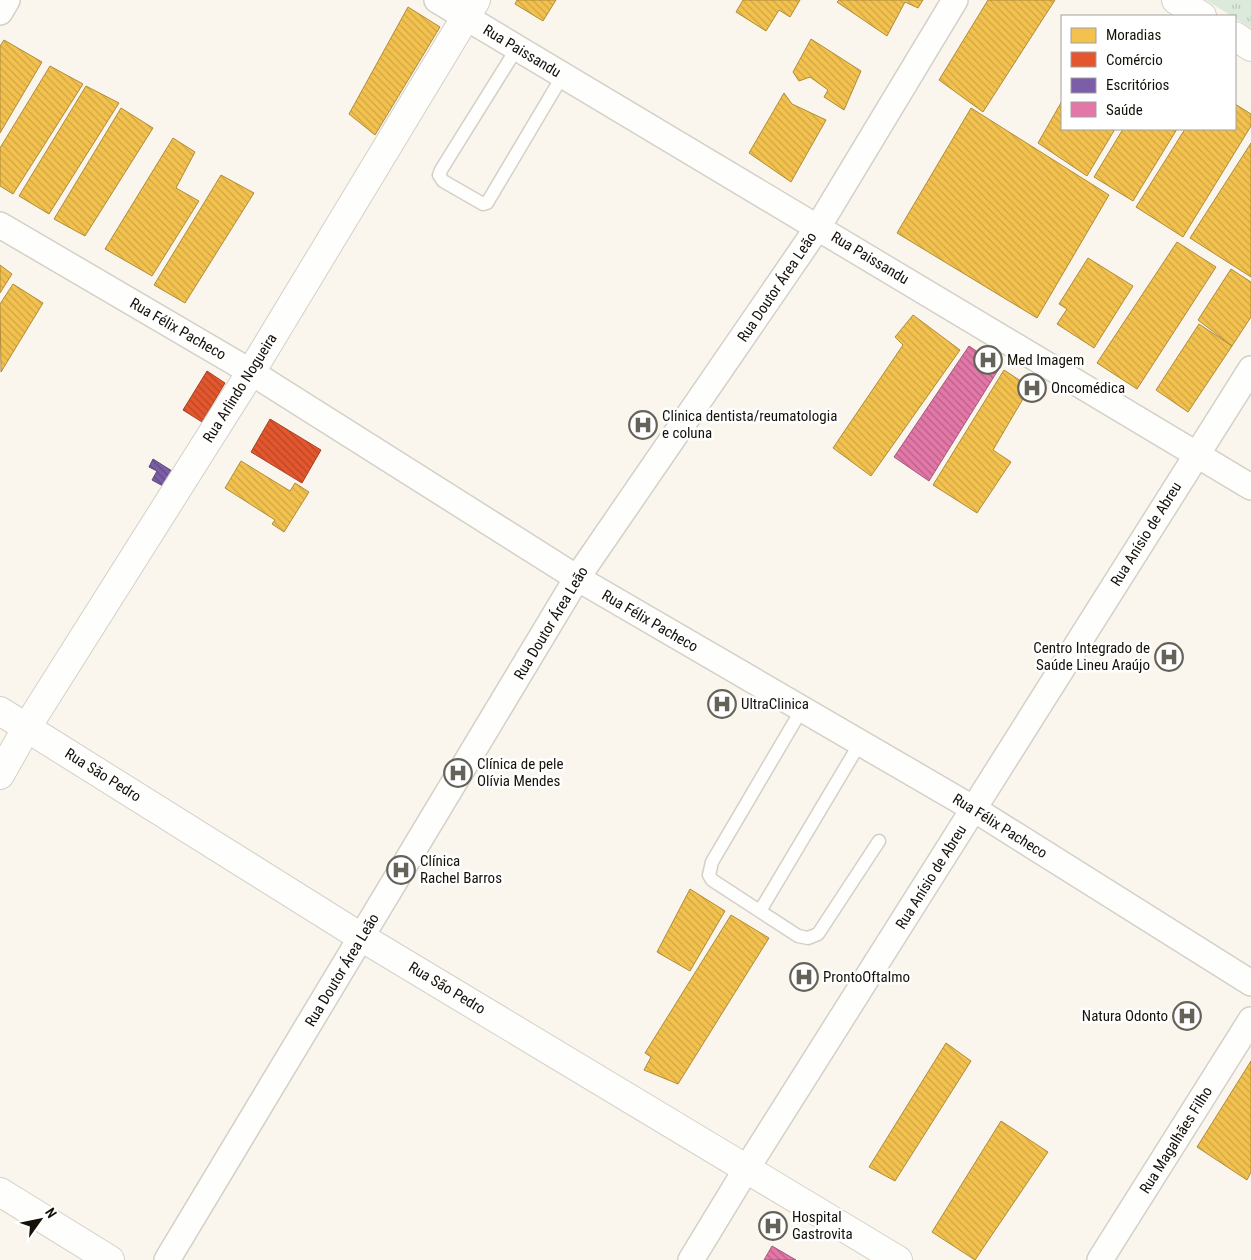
<svg xmlns="http://www.w3.org/2000/svg" width="1251" height="1260" font-family="'Roboto Condensed',sans-serif">
  <defs>
    <pattern id="grass-tufts" width="24" height="20" patternUnits="userSpaceOnUse" patternTransform="scale(1.25)"><rect width="24" height="20" fill="#dbeada"/><path d="M3 7l-1-3M5 7V3M7 7l1-3M15 17l-1-3M17 17v-4M19 17l1-3" fill="none" stroke="#bbc8ba"/></pattern>
    <pattern id="homes-back-hatch" width="6" height="6" patternUnits="userSpaceOnUse" patternTransform="scale(1.25)"><rect width="6" height="6" fill="#f2c14e"/><path d="M-1 5l2 2M0 0l6 6M5-1l2 2" fill="none" stroke="#cfa543"/></pattern>
    <pattern id="shops-back-hatch" width="6" height="6" patternUnits="userSpaceOnUse" patternTransform="scale(1.25)"><rect width="6" height="6" fill="#e4572e"/><path d="M-1 5l2 2M0 0l6 6M5-1l2 2" fill="none" stroke="#b84725"/></pattern>
    <pattern id="offices-back-hatch" width="6" height="6" patternUnits="userSpaceOnUse" patternTransform="scale(1.25)"><rect width="6" height="6" fill="#7b5ea7"/><path d="M-1 5l2 2M0 0l6 6M5-1l2 2" fill="none" stroke="#644c86"/></pattern>
    <pattern id="health-back-hatch" width="6" height="6" patternUnits="userSpaceOnUse" patternTransform="scale(1.25)"><rect width="6" height="6" fill="#e377a8"/><path d="M-1 5l2 2M0 0l6 6M5-1l2 2" fill="none" stroke="#b76087"/></pattern>
  </defs>
  <rect width="100%" height="100%" fill="#faf6ee"/>
  <!-- grass -->
  <path fill="url(#grass-tufts)" d="M1206 0H1251V28Z"/>
  <!-- homes -->
  <path fill="url(#homes-back-hatch)" stroke="#b08c3a" d="M517 0H556L543 21 515 4Z
    M743 0H800L790 17 779 10 766 31 736 12Z
    M839 0H923L918 8 905 2 887 36 837 2Z
    M988 0H1055L983 112 939 80Z
    M408 7 440 27 375 135 349 114Z
    M811 39 861 71 844 110 824 97 828 90 810 77 799 81 793 72Z
    M4 40 42 62 0 133V46Z
    M50 66 83 84 13 194 0 186V148Z
    M86 86 119 103 49 214 19 196Z
    M784 93 792 104 826 120 791 182 749 153Z
    M1062 101V129H1115L1087 176 1038 143Z
    M1235 104 1251 114V126L1183 237 1136 207 1185 129H1235Z
    M121 108 153 128 85 236 54 219Z
    M971 108 1109 195 1037 318 897 233Z
    M1123 129H1177L1133 201 1094 177Z
    M173 138 195 152 176 188 199 201 152 276 105 249Z
    M1251 143V277L1190 238Z
    M221 175 254 193 185 303 154 285Z
    M1177 242 1216 267 1137 389 1097 363Z
    M1088 258 1133 286 1094 348 1057 324 1067 309 1059 304Z
    M0 265 12 274 0 293Z
    M1231 269 1251 282V317L1232 346 1198 320Z
    M13 284 43 303 1 372 0 304Z
    M913 315 960 350 871 476 833 448 903 345 895 337Z
    M1199 324 1232 346 1188 412 1156 390Z
    M1004 370 1030 387 993 450 1011 462 977 513 933 485Z
    M241 461 290 491 295 483 309 492 284 532 272 524 275 520 225 488Z
    M690 889 725 911 690 971 657 952Z
    M731 915 769 938 678 1084 644 1070 651 1057 645 1053Z
    M946 1043 971 1061 895 1181 869 1167Z
    M1251 1061V1172L1247 1180 1197 1147Z
    M1001 1121 1048 1152 975 1260 932 1232Z"/>
  <!-- shops -->
  <path fill="url(#shops-back-hatch)" stroke="#a64223" d="M207 371 225 383 202 422 183 410Z
    M270 419 321 450 302 483 251 452Z"/>
  <!-- offices -->
  <path fill="url(#offices-back-hatch)" stroke="#5c4778" d="M153 459 172 471 163 486 152 480 157 471 149 467Z"/>
  <!-- health -->
  <path fill="url(#health-back-hatch)" stroke="#a55979" d="M969 346 1000 367 929 481 894 457Z
    M772 1246 796 1260H764Z"/>
  <g fill="none" stroke-linecap="round" stroke-linejoin="round">
    <defs>
      <path id="service" d="M517 48 441 170 439 175 443 181 483 204 487 203 563 75
        M802 709 712 862 709 875 712 880 798 936 808 938 818 934 879 841
        M760 911 860 743"/>
      <path id="minor" d="M437 0 1251 487
        M0 12 7 0
        M0 225 251 372 577 578 974 809 1251 983
        M167 1260 577 578 818 227 955 0
        M691 1260 747 1168 1251 369
        M1100 1260 1251 1020"/>
      <path id="tertiary" d="M0 711 361 937 898 1260
        M0 775 27 727 251 372 476 0
        M0 1192 110 1260"/>
      <path id="primary" d="M1176 0 1202 16
        M1235 36 1251 47"/>
    </defs>
    <!-- service casing -->
    <use href="#service" stroke="#d4d0c8" stroke-width="15"/>
    <!-- minor casing -->
    <use href="#minor" stroke="#d4d0c8" stroke-width="28"/>
    <!-- tertiary casing -->
    <use href="#tertiary" stroke="#d4d0c8" stroke-width="30"/>
    <!-- primary casing -->
    <use href="#primary" stroke="#d4d0c8" stroke-width="30"/>
    <!-- service -->
    <use href="#service" stroke="#fefefc" stroke-width="12"/>
    <!-- minor -->
    <use href="#minor" stroke="#fefefc" stroke-width="25"/>
    <!-- tertiary -->
    <use href="#tertiary" stroke="#fefefc" stroke-width="28"/>
    <!-- primary -->
    <use href="#primary" stroke="#fefefc" stroke-width="28"/>
  </g>
  <!-- icons -->
  <defs>
    <symbol id="hospital-ring" viewBox="-11 -11 22 22"><circle r="9.5" fill="#fff" stroke="#65625a" stroke-width="1.5"/><path d="M-5-5h3v3.5h4V-5h3V5h-3V1.5h-4V5h-3Z" fill="#65625a"/></symbol>
  </defs>
  <g fill-rule="evenodd">
    <use href="#hospital-ring" x="972" y="344" width="32" height="32"/>
    <use href="#hospital-ring" x="1016" y="372" width="32" height="32"/>
    <use href="#hospital-ring" x="627" y="409" width="32" height="32"/>
    <use href="#hospital-ring" x="1153" y="641" width="32" height="32"/>
    <use href="#hospital-ring" x="706" y="688" width="32" height="32"/>
    <use href="#hospital-ring" x="442" y="757" width="32" height="32"/>
    <use href="#hospital-ring" x="385" y="854" width="32" height="32"/>
    <use href="#hospital-ring" x="788" y="961" width="32" height="32"/>
    <use href="#hospital-ring" x="1171" y="1000" width="32" height="32"/>
    <use href="#hospital-ring" x="757" y="1210" width="32" height="32"/>
  </g>
  <g text-anchor="middle" dominant-baseline="central" stroke-width="5" stroke-linejoin="round" paint-order="stroke">
    <!-- street labels -->
    <g font-size="15" fill="#15120a" stroke="#fff">
      <text transform="translate(522 51) rotate(31)">Rua Paissandu</text>
      <text transform="translate(870 258) rotate(31)">Rua Paissandu</text>
      <text transform="translate(777 287) rotate(-56)">Rua Doutor Área Leão</text>
      <text transform="translate(178 329) rotate(30)">Rua Félix Pacheco</text>
      <text transform="translate(240 388) rotate(-58)">Rua Arlindo Nogueira</text>
      <text transform="translate(1146 534) rotate(-58)">Rua Anísio de Abreu</text>
      <text transform="translate(650 621) rotate(30)">Rua Félix Pacheco</text>
      <text transform="translate(551 623) rotate(-59)">Rua Doutor Área Leão</text>
      <text transform="translate(103 775) rotate(32)">Rua São Pedro</text>
      <text transform="translate(1000 826) rotate(32)">Rua Félix Pacheco</text>
      <text transform="translate(931 877) rotate(-58)">Rua Anísio de Abreu</text>
      <text transform="translate(342 970) rotate(-59)">Rua Doutor Área Leão</text>
      <text transform="translate(447 988) rotate(31)">Rua São Pedro</text>
      <text transform="translate(1176 1140) rotate(-58)">Rua Magalhães Filho</text>
    </g>
    <!-- poi labels -->
    <g font-size="15" fill="#15120a" stroke="#fff" text-anchor="start">
      <text x="1007" y="360">Med Imagem</text>
      <text x="1051" y="388">Oncomédica</text>
      <text x="662" y="416">Clinica dentista/reumatologia<tspan x="662" dy="17">e coluna</tspan></text>
      <text x="1150" y="648" text-anchor="end">Centro Integrado de<tspan x="1150" dy="17">Saúde Lineu Araújo</tspan></text>
      <text x="741" y="704">UltraClinica</text>
      <text x="477" y="764">Clínica de pele<tspan x="477" dy="17">Olívia Mendes</tspan></text>
      <text x="420" y="861">Clínica<tspan x="420" dy="17">Rachel Barros</tspan></text>
      <text x="823" y="977">ProntoOftalmo</text>
      <text x="1168" y="1016" text-anchor="end">Natura Odonto</text>
      <text x="792" y="1217">Hospital<tspan x="792" dy="17">Gastrovita</tspan></text>
    </g>
  </g>
  <!-- legend -->
  <rect x="1061" y="15" width="175" height="115" fill="#ffffff" stroke="#a1a09d"/>
  <rect x="1071" y="28" width="25" height="15" fill="#f2c14e" stroke="#a1a09d"/>
  <text x="1106" y="40" font-size="15" fill="#15120a">Moradias</text>
  <rect x="1071" y="52" width="25" height="15" fill="#e4572e" stroke="#a1a09d"/>
  <text x="1106" y="65" font-size="15" fill="#15120a">Comércio</text>
  <rect x="1071" y="78" width="25" height="15" fill="#7b5ea7" stroke="#a1a09d"/>
  <text x="1106" y="90" font-size="15" fill="#15120a">Escritórios</text>
  <rect x="1071" y="102" width="25" height="15" fill="#e377a8" stroke="#a1a09d"/>
  <text x="1106" y="115" font-size="15" fill="#15120a">Saúde</text>
  <!-- north arrow -->
  <g transform="translate(40 1220) rotate(57)" stroke="#ffffff" stroke-width="4" paint-order="stroke">
  <path d="M0-4L9 19L0 12L-9 19Z" fill="#15120a"/>
  <text y="-8" font-size="14" font-weight="bold" text-anchor="middle" fill="#15120a">N</text>
  </g>
</svg>
